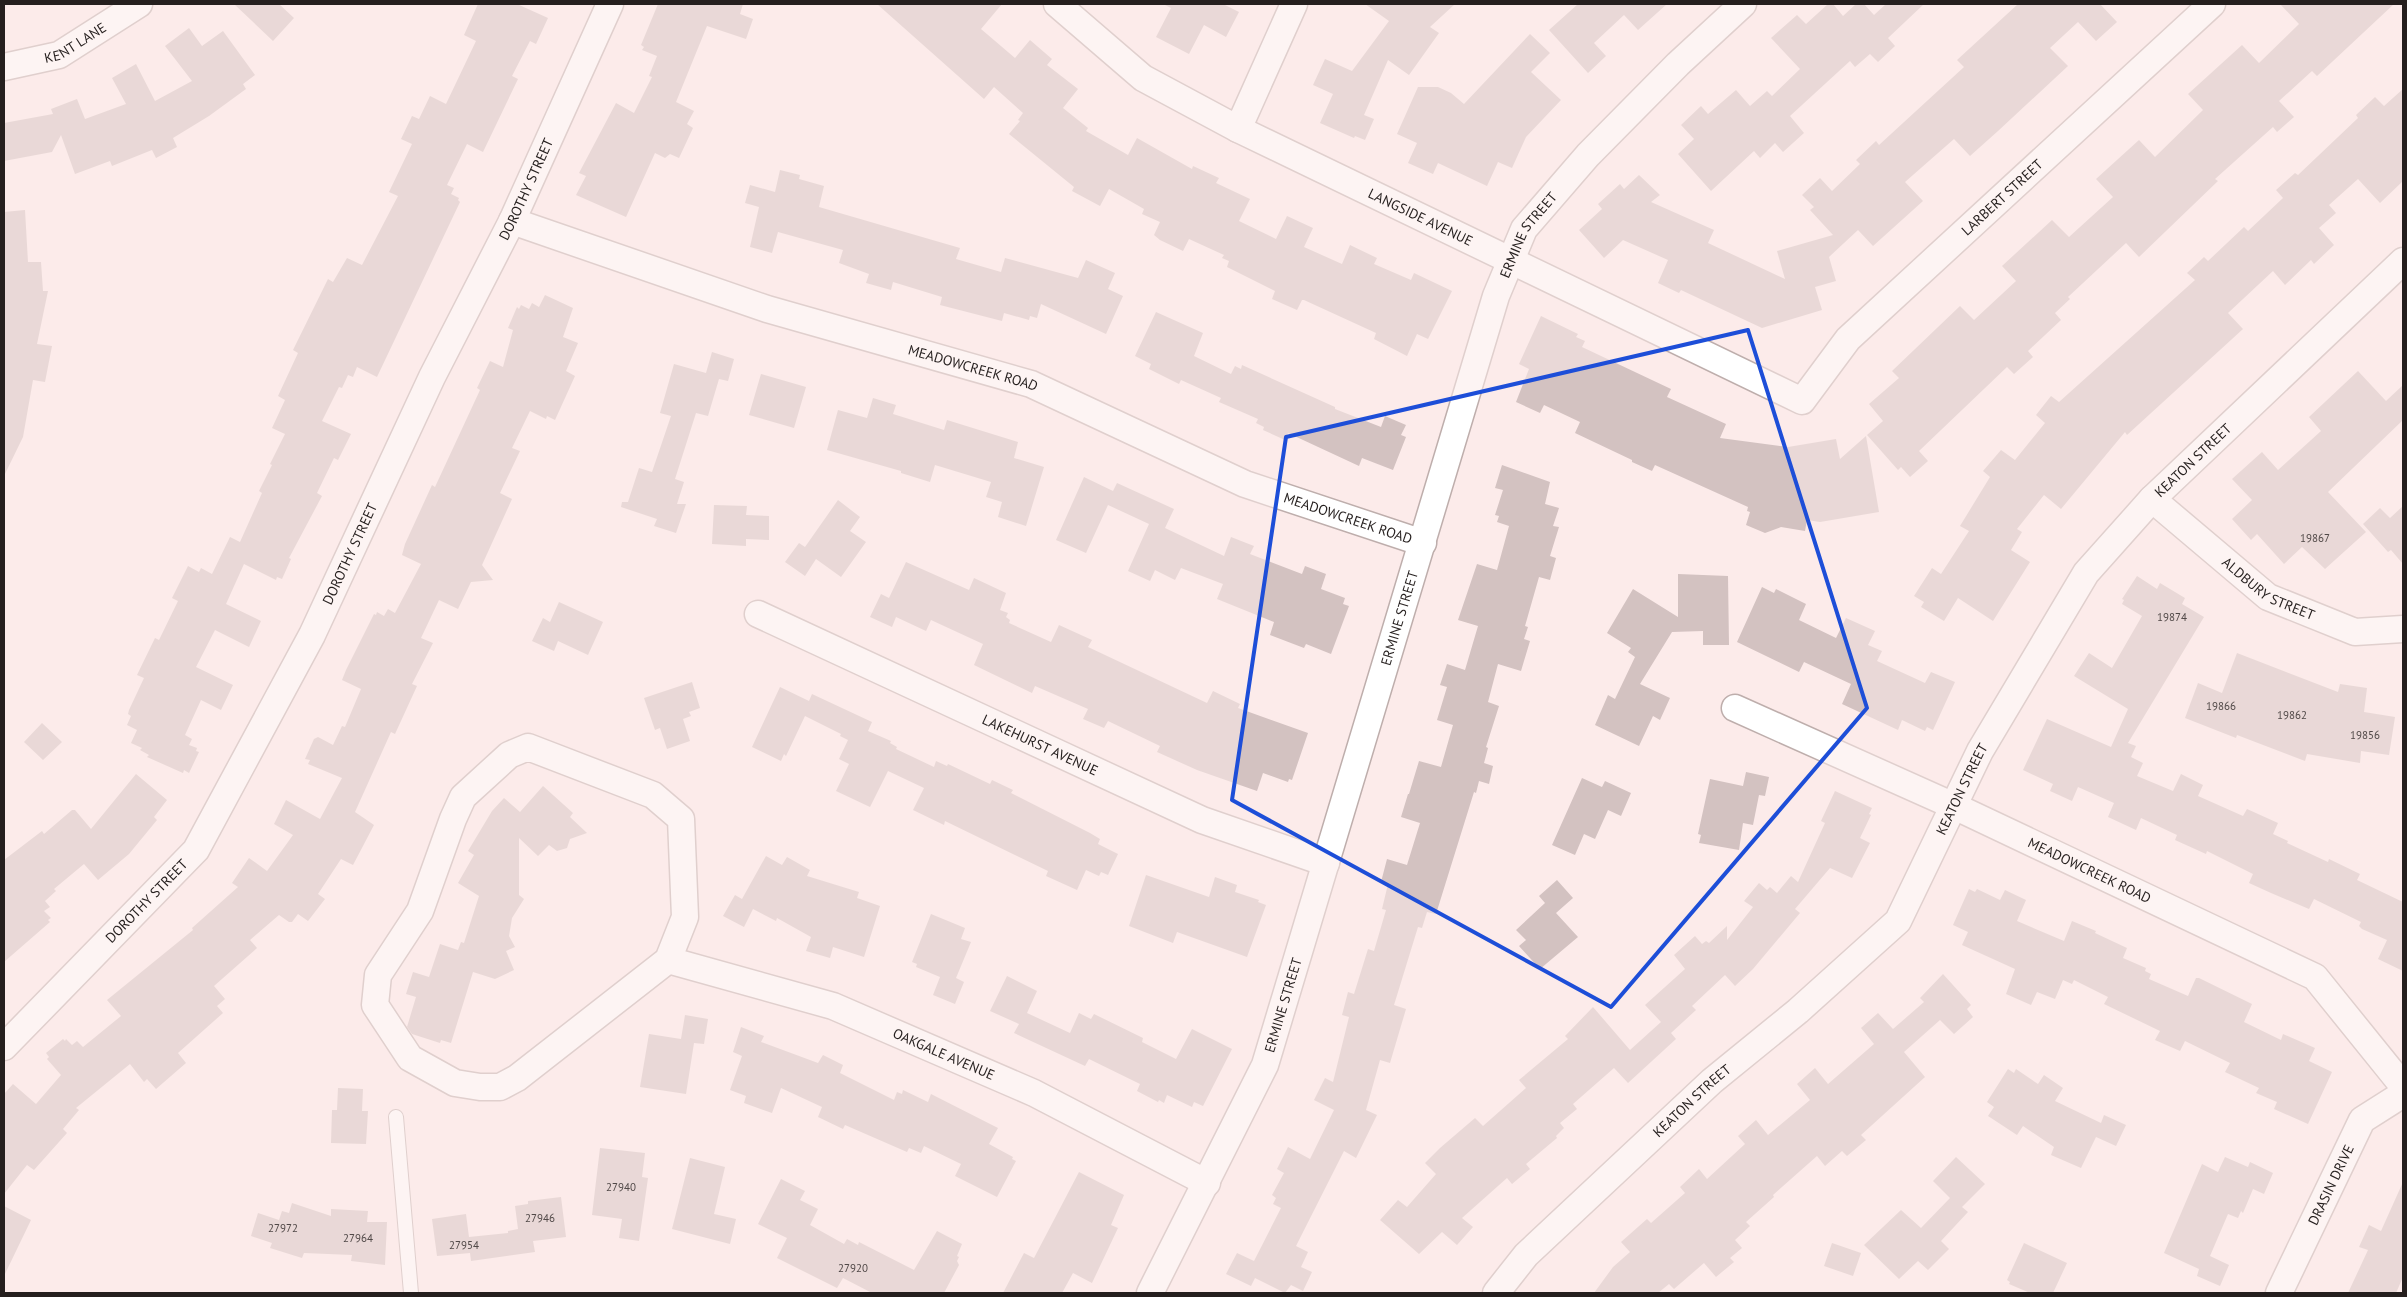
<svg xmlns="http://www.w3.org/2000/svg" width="2407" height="1297" font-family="'PT Sans',sans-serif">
  <rect width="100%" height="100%" fill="#fcebea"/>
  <!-- building -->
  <path fill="#d3c2c1" d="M234 4H279L294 18 273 41Z
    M478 4H517L548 18 536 44 530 41 512 76 518 79 483 152 467 144 447 185 454 188 451 194 459 198 458 200 460 202 377 377 357 367 353 377 348 375 342 388 339 387 322 421 351 434 338 460 334 458 317 493 322 496 289 558 291 559 282 579 277 577 276 580 244 564 226 604 261 621 249 647 215 630 196 667 233 685 221 710 201 700 185 735 192 739 189 745 197 748 196 751 199 752 189 773 184 770 183 773 147 757 149 755 140 750 142 748 131 743 137 730 127 725 131 716 128 714 129 710 144 678 137 675 155 638 159 640 178 601 172 598 188 566 199 572 201 568 212 574 230 537 240 542 262 493 259 491 272 465 270 464 285 434 272 428 285 400 278 396 298 353 293 350 328 279 333 282 347 258 362 265 398 196 389 192 412 144 401 139 412 116 419 119 430 96 446 104 476 41 464 35Z
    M658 4H743L740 14 753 19 746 39 707 26 676 102 694 111 687 124 693 128 679 158 670 154 665 158 655 153 626 217 576 195 586 176 579 173 616 103 634 113 652 77 649 76 657 56 642 50 644 47 641 45Z
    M877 4H1002L981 29 1015 58 1030 40 1052 59 1047 65 1078 89 1063 108 1088 128 1086 131 1128 155 1137 138 1192 169 1193 166 1219 178 1216 183 1250 199 1239 221 1276 239 1287 216 1313 228 1304 247 1342 264 1350 245 1377 258 1374 264 1411 280 1414 273 1452 291 1428 339 1417 334 1407 356 1374 339 1376 333 1304 300H1302L1297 310 1272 299 1275 291 1227 267 1229 261 1222 258 1224 255 1189 239 1183 251 1160 240 1154 235 1160 222 1142 214 1144 209 1109 189 1100 206 1072 191 1074 187 1009 134 1020 121 1018 120 1023 113 994 87 984 99Z
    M1163 4H1223L1239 12 1226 37 1204 25 1189 54 1156 37 1171 8Z
    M1365 4H1455L1430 27 1439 33 1409 75 1388 60 1364 115 1374 119 1365 140 1355 136 1354 138 1320 123 1333 94 1313 85 1325 59 1352 71 1389 21Z
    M1578 4H1667L1638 30 1624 15 1594 43 1606 56 1588 73 1549 30Z
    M1828 4H1833L1843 16 1856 4H1864L1874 15 1886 4H1924L1888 38 1895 46 1878 62 1870 54 1855 67 1850 61 1790 116 1804 133 1783 152 1775 143 1760 158 1754 151 1711 191 1678 154 1694 139 1681 125 1701 106 1708 114 1736 90 1750 106 1767 91 1772 96 1800 69 1771 38 1797 15 1806 24Z
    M2018 4H2100L2117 22 2096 41 2078 22 2050 48 2068 66 1998 131 1970 156 1954 139 1905 182 1923 201 1873 246 1858 230 1829 257 1836 281 1815 287 1822 310 1762 328 1681 290 1679 293 1658 283 1668 260 1623 240 1604 258 1579 230 1602 209 1598 204 1620 184 1624 189 1639 175 1660 195 1651 202 1714 230 1708 243 1785 279 1777 251 1833 235 1810 210 1814 207 1802 195 1820 178 1832 191 1860 164 1856 160 1876 141 1879 145 1964 67 1957 60Z
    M2280 4H2394L2317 76 2312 71 2279 101 2294 117 2277 132 2273 127 2215 179 2218 181 2139 257 2126 243 2068 297 2070 299 2055 313 2061 320 2028 351 2033 357 2014 374 2007 367 1919 451 1928 461 1910 477 1901 467 1898 470 1867 435 1883 421 1869 404 1899 378 1892 371 1960 306 1974 320 2016 281 2002 266 2052 220 2069 237 2113 197 2096 179 2139 140 2155 157 2203 110 2188 94 2242 45 2259 63 2299 24Z
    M189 28 202 46 223 31 255 75 243 84 246 89 209 116 173 138 177 147 156 158 152 150 112 166 110 161 75 174 61 135 52 152 4 161V123L53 114 51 109 77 99 85 119 126 104 112 78 136 64 155 101 192 81 165 46Z
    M1530 34 1550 53 1531 72 1561 100 1526 137 1512 168 1498 162 1487 186 1438 163 1433 174 1408 163 1417 143 1397 134 1418 87H1438L1451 93 1464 104Z
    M2403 89V181L2380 203 2358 179 2329 205 2336 213 2319 228 2334 245 2314 264 2311 260 2285 285 2273 271 2228 313 2243 329 2127 435 2125 432 2061 509 2044 495 2017 529 2022 532 2011 550 2030 562 1993 621 1958 598 1944 621 1921 607 1924 602 1914 596 1932 568 1941 574 1969 531 1960 526 1990 477 1983 471 2001 450 2015 460 2045 423 2036 415 2051 396 2059 402 2195 280 2187 273 2204 257 2208 261 2244 227 2248 231 2283 198 2276 190 2295 173 2298 175 2358 118 2356 115 2375 97 2384 106Z
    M780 170 800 175 799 179 824 186 819 207 960 248 956 259 1001 272 1005 258 1078 278 1086 260 1115 273 1108 289 1123 296 1106 334 1041 304 1037 318 1030 316 1029 320 1004 313 1002 321 940 305 942 297 893 282 891 290 866 283 869 274 839 263 843 250 778 232 772 253 750 247 759 207 745 203 750 185 775 192Z
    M25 210 28 262H41L43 291H48L37 344 52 346 45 382 33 380 23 437 4 476V212Z
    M545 295 573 308 563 337 578 343 566 371 575 376 555 420 547 416 546 419 530 411 512 448 520 451 500 493 512 499 482 565 493 580 471 582 458 609 439 600 421 638 433 643 412 684 417 686 395 734 391 732 355 812 374 825 353 865 341 859 318 894 325 899 308 921 298 914 292 922H289L279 915 250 940 257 948 214 986 225 999 217 1006 223 1013 178 1053 186 1063 156 1089 147 1079 144 1082 130 1064 76 1108 79 1110 63 1129 67 1133 34 1170 27 1165 4 1194V1094L13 1084 36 1104 61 1075 47 1059 49 1057 46 1053 63 1039 65 1041 66 1039 72 1045 77 1041 83 1047 121 1016 107 1000 193 930 192 928 238 887 232 883 249 858 267 871 293 835 274 824 286 800 320 819 342 778 308 764 310 760 305 759 314 739 318 737 333 745 342 726 345 727 361 689 342 680 346 670 374 614 376 615 377 612 384 616 388 609 395 613 421 564 402 555 405 544 432 485 435 487 480 390 477 388 490 361 503 367 513 330 508 328 517 307 519 309 521 305 529 309 532 303 539 307Z
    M1156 312 1203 333 1194 356 1231 374 1235 366 1241 369 1242 365 1335 407V409L1381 427 1385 416 1406 425 1401 435 1406 437 1393 470 1362 458 1359 466 1288 433 1285 440 1263 430 1264 427 1256 423 1258 419 1219 402 1221 398 1181 380 1179 384 1149 369 1151 364 1135 356Z
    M1541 316 1578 334 1576 337 1585 341 1582 347 1671 389 1667 397 1726 424 1720 438 1788 447 1836 439 1840 459 1866 436 1879 512 1820 522 1807 520 1805 531 1781 527 1765 533 1746 525 1750 512 1747 511 1748 507 1655 465 1652 471 1632 462V460L1575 433 1580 422 1544 405 1540 413 1516 402 1529 369 1519 364Z
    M712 352 734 359 728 381 719 379 708 416 696 413 675 479 684 482 677 504H686L676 533 654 526 657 519 621 507 622 502H628L639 468 652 472 671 416 660 413 674 364 706 373Z
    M2358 371 2386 401 2403 385V420L2328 492 2366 532 2325 569 2302 547 2284 564 2257 534 2251 540 2232 519 2252 500 2232 479 2262 452 2278 470 2321 431 2309 417Z
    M761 374 806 387 794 428 749 415Z
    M873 398 896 405 893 414 944 430 947 420 1018 442 1014 458 1044 467 1026 526 998 517 1002 502 986 497 991 482 935 465 930 482 901 473V471L827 450 838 410 867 418Z
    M1502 465 1550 482 1545 504 1559 508 1553 526 1559 527 1550 556 1556 558 1550 580 1539 577 1525 626 1528 627 1524 639 1530 641 1521 671 1498 664 1488 702 1499 706 1486 747 1488 748 1484 763 1493 766 1489 784 1479 781 1476 793 1474 792 1436 914 1427 912 1422 928 1418 927 1394 1005 1406 1009 1390 1063 1380 1060 1366 1110 1377 1115 1356 1158 1344 1151 1296 1246 1308 1252 1301 1267 1312 1272 1303 1291 1291 1285 1285 1293 1255 1278 1251 1286 1226 1274 1237 1253 1254 1261 1281 1208 1273 1204 1276 1198 1272 1195 1284 1173 1277 1169 1288 1147 1310 1159 1334 1110 1314 1100 1325 1078 1333 1082 1349 1017 1342 1015 1348 992 1354 994 1368 949 1374 951 1386 910 1382 909 1388 884 1381 882 1387 859 1407 865 1420 823 1401 817 1408 794H1409L1419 761 1441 767 1453 725 1437 720 1447 687 1440 685 1447 664 1465 670 1478 626 1458 620 1477 564 1497 570 1509 526 1497 522 1499 516 1495 515 1503 490 1495 488Z
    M1084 477 1113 491 1117 483 1174 509 1165 528 1224 556 1231 537 1254 546 1250 554 1302 574 1305 566 1326 574 1321 589 1345 598 1343 604 1349 606 1331 654 1306 644 1304 648 1270 635 1274 622 1217 599 1223 584 1181 568 1175 580 1155 570 1150 581 1128 571 1149 524 1108 505 1086 553 1056 540Z
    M838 500 860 517 850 531 866 542 841 577 816 559 805 576 785 562 799 543 805 547Z
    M714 505 747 506 746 515 769 516V540L746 539V546L712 544Z
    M2403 506V564L2391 550 2388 552 2363 524 2380 508 2390 518Z
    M906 562 969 590 974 578 1006 593 1000 610 1008 613 1006 617 1010 620 1009 623 1051 642 1059 625 1092 640 1088 647 1207 703 1213 691 1240 704 1238 708 1308 733 1292 780 1289 779 1288 782 1263 773 1257 791 1197 770 1157 752 1160 746 1108 721 1104 728 1083 719 1088 709 1035 686 1032 693 974 665 983 644 931 620 926 631 896 617 892 627 870 617 881 594 889 598Z
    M1678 574 1728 576 1729 645H1703V631L1672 632 1640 684 1670 698 1660 720 1653 716 1639 746 1595 725 1608 695 1615 699 1635 657 1628 652 1631 648 1607 633 1633 589 1678 617Z
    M2137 576 2157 589 2160 583 2185 598 2182 604 2204 617 2128 743 2136 746 2131 757 2143 763 2137 776 2173 791 2181 774 2203 785 2198 796 2243 816 2247 809 2278 823 2273 834 2288 841 2287 843 2328 862 2329 859 2360 874 2357 880 2403 902V971L2378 959 2387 940 2362 929 2359 926 2361 922 2314 899 2309 909 2271 893 2249 883 2253 874 2207 851 2206 854 2175 840 2177 835 2141 818 2136 830 2108 817 2114 803 2078 787 2072 801 2050 791 2053 784 2023 770 2047 719 2111 747 2128 709 2074 676 2089 653 2112 668 2142 616 2122 604 2124 600 2122 599Z
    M1762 587 1774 593 1776 589 1806 604 1799 620 1836 638 1846 618 1875 631 1868 645 1882 651 1877 661 1925 683 1931 672 1955 682 1933 730 1927 727 1925 731 1902 720 1898 730 1842 704 1851 684 1804 662 1799 672 1737 642Z
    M559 602 603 622 588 655 558 641 554 651 532 641 543 618 550 622Z
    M2237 653 2338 692 2340 684 2367 688 2364 712 2395 717 2389 755 2361 751 2360 763 2307 754 2305 761 2237 735 2236 738 2185 718 2198 683 2222 693Z
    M692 682 700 708 689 712 691 716 683 719 690 741 667 749 660 728 655 730 644 698Z
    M780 687 809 701 812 694 872 722 868 731 891 741 890 743 897 747 896 749 934 767 936 761 947 766 948 764 990 784 992 780 1013 790 1011 793 1090 833 1100 839 1098 844 1118 854 1108 875 1101 872 1099 876 1086 870 1077 890 1046 876 1048 871 945 821 944 825 913 810 924 788 888 771 870 807 836 791 849 764 839 759 848 740 840 736 841 734 805 716 786 756 784 754 781 761 752 747Z
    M42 723 62 742 43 760 24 742Z
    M1746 772 1769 777 1765 796 1759 795 1753 825 1743 823 1739 850 1699 843 1701 835 1698 834 1710 779 1743 786Z
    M136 774 167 800 154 817 157 820 129 854 98 880 84 864 54 889 56 891 45 901 50 907 44 911 51 918 48 920 50 922 4 962V860L42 831 44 834 72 810H75L91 829Z
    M1582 778 1602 787 1605 781 1631 793 1621 816 1608 810 1595 839 1584 834 1575 855 1552 845Z
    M543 786 573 813 570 817 587 833 570 839 567 848 557 851 549 845 538 856 519 838V895L524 899 512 918 509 936 515 947 506 951 514 970 495 979 473 972 451 1043 441 1040 440 1043 412 1034 407 1027 416 997 406 994 413 972 429 977 440 944 458 950 461 942 464 943 479 896 458 883 474 855 468 851 492 811 504 798 520 812Z
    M1835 791 1872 808 1869 814 1871 815 1860 838 1870 843 1852 878 1830 868 1795 909 1800 913 1753 969 1735 986 1725 975 1692 1006 1696 1010 1671 1033 1676 1039 1628 1083 1614 1068 1573 1104 1577 1109 1560 1123 1564 1128 1556 1136 1557 1138 1526 1164 1530 1169 1512 1184 1507 1178 1462 1218 1473 1227 1457 1245 1442 1232 1419 1254 1380 1220 1398 1200 1407 1207 1436 1174 1425 1163 1440 1148 1475 1118 1483 1126 1526 1088 1519 1080 1568 1039 1565 1036 1593 1007 1630 1050 1661 1022 1645 1005 1685 969 1674 955 1695 936 1702 944 1706 941 1709 943 1727 926V940L1753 907 1744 901 1759 883 1767 890 1770 887 1777 893 1791 876 1798 882 1825 823 1821 821Z
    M766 856 782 865 787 857 810 870 807 876 859 892 857 898 880 906 864 957 833 947 830 958 806 951 811 937 777 918 776 921 753 909 744 927 723 916 735 895 742 899Z
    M1146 875 1209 897 1215 877 1237 885 1235 892 1259 900 1258 902 1266 905 1247 957 1177 932 1173 943 1129 926Z
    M1557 880 1573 898 1556 913 1578 937 1540 969 1519 946 1526 940 1516 930 1545 903 1539 896Z
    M1969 889 1975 892 1977 889 2000 900 2005 890 2026 900 2017 921 2064 941 2072 921 2096 931 2095 933 2127 948 2123 958 2146 968 2145 971 2151 974 2149 979 2188 996 2196 978H2199L2252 1004 2244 1022 2281 1040 2283 1034 2315 1048 2309 1061 2332 1072 2308 1124 2274 1109 2277 1102 2256 1093 2259 1088 2225 1072 2230 1063 2185 1041 2180 1051 2155 1040 2160 1031 2104 1004 2108 997 2074 980 2072 984 2063 980 2055 999 2037 992 2031 1005 2006 994 2015 969 1962 945 1968 932 1953 925Z
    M931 914 965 928 961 939 971 942 956 978 964 982 955 1004 933 995 940 977 916 967 917 964 912 962Z
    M1943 974 1971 1005 1967 1009 1973 1017 1954 1034 1940 1020 1904 1052 1925 1077 1861 1135 1866 1140 1847 1156 1842 1151 1825 1166 1817 1156 1773 1195 1774 1197 1746 1222 1750 1226 1735 1240 1742 1248 1730 1258 1734 1262 1716 1277 1704 1263 1674 1289 1669 1284 1658 1293H1594L1613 1267 1630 1252 1621 1242 1647 1219 1651 1223 1685 1193 1680 1187 1699 1169 1707 1179 1745 1144 1738 1136 1756 1120 1768 1135 1810 1100 1797 1084 1815 1068 1828 1084 1874 1044 1861 1028 1878 1013 1893 1029 1924 1002 1920 998Z
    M1007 976 1037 991 1027 1013 1070 1033 1079 1013 1091 1019 1094 1014 1143 1038 1142 1042 1176 1059 1192 1029 1232 1049 1203 1106 1194 1102 1192 1107 1167 1095 1164 1103 1159 1100 1158 1102 1137 1091 1140 1084 1089 1059 1085 1066 1014 1033 1019 1024 990 1011Z
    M685 1015 708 1019 704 1044 694 1043 686 1094 640 1087 649 1034 681 1039Z
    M741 1027 764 1036 761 1042 818 1063 823 1055 843 1065 840 1073 894 1100 897 1092 902 1094 903 1090 928 1102 931 1094 998 1128 989 1144 1013 1157 1012 1159 1016 1161 997 1197 955 1176 961 1164 924 1146 921 1153 909 1148 907 1152 845 1125 843 1129 818 1117 822 1107 781 1088 772 1113 744 1103 746 1096 730 1090 742 1056 733 1052Z
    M2008 1069 2014 1073 2016 1069 2038 1084 2044 1075 2063 1088 2055 1101 2101 1123 2104 1115 2126 1125 2116 1146 2096 1137 2081 1168 2051 1155 2054 1147 2023 1126 2017 1135 1988 1116 1994 1107 1987 1102Z
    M338 1088 363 1089 362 1111H368L366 1144 331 1143 332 1110H337Z
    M600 1148 645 1153 642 1177 648 1178 639 1241 619 1238 622 1219 592 1215Z
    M1956 1157 1985 1184 1962 1207 1968 1212 1941 1241 1949 1249 1928 1270 1918 1261 1899 1279 1864 1245 1901 1210 1921 1228 1950 1198 1933 1181Z
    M2225 1157 2248 1167 2250 1162 2273 1173 2264 1194 2253 1189 2243 1213 2241 1211 2238 1218 2228 1214 2210 1256 2229 1265 2220 1286 2197 1276 2199 1269 2164 1253 2202 1164 2218 1172Z
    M690 1158 725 1167 714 1214 736 1219 730 1244 672 1229Z
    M1079 1172 1124 1195 1111 1225 1118 1228 1092 1283 1073 1273 1062 1293H1003L1024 1253 1034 1258Z
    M781 1179 805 1191 800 1200 818 1209 810 1225 844 1244 847 1239 858 1245 859 1242 914 1270 937 1231 962 1244 957 1256 959 1257 957 1261 959 1265 944 1293H872L843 1278 837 1288 777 1258 787 1238 758 1224Z
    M2403 1182V1277L2396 1293H2348L2368 1250 2359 1247 2369 1225 2381 1231Z
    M561 1197 566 1237 533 1241 535 1252 471 1261 470 1253 437 1256 432 1219 466 1214 469 1237 508 1233V1231L518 1229 515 1206 528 1204V1201Z
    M292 1203 331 1216V1209L368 1211 367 1222H387L385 1265 351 1261 352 1255 304 1253 302 1258 270 1248 272 1243 251 1236 258 1213 279 1220 282 1211 289 1213Z
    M4 1206 31 1220 4 1276Z
    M1832 1243 1861 1253 1853 1276 1824 1266Z
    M2024 1243 2067 1263 2053 1293H2030L2009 1284 2010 1282 2007 1280Z"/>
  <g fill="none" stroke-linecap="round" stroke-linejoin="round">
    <defs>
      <path id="lane" d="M396 1117 411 1293"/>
      <g id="street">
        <path id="s1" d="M1057 4 1143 78 1238 129 1802 401 1848 339 2212 4"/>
        <path id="s2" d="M4 67 59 55 139 4"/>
        <path d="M1238 129 1294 4"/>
        <path id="s3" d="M512 221 767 309 1031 384 1245 484 1423 543"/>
        <path id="s4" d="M2152 499 2268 597 2355 632 2403 629"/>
        <path id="s5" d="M758 614 1202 820 1326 863"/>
        <path id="s6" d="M1735 708 1954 806 2315 977 2403 1086"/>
        <path d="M528 747 653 795 681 819 685 917 668 960 517 1078 500 1087H480L455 1083 410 1058 375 1005 378 975 420 911 453 819 463 797 509 755Z"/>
        <path id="s7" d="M668 960 833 1006 1034 1093 1207 1183"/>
        <path id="s8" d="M4 1047 196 850 312 635 432 377 512 221 610 4"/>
        <path id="s9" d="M1150 1293 1265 1065 1496 296 1524 229 1588 155 1678 64 1743 4"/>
        <path id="s10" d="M1496 1293 1526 1255 1712 1081 1798 1011 1898 921 1980 751 2086 573 2152 499 2403 261"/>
        <path id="s11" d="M2279 1293 2362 1120 2403 1094"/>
      </g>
    </defs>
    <!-- lane casing -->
    <use href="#lane" stroke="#beaeac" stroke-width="16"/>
    <!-- street casing -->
    <use href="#street" stroke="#beaeac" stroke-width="29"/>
    <!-- lane -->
    <use href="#lane" stroke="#fff" stroke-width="14"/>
    <!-- street -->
    <use href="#street" stroke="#fff" stroke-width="26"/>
  </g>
  <!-- marked area -->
  <path d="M0 0H2407V1297H0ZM1748 330 1867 708 1611 1007 1232 800 1286 437Z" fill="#fcebea" fill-opacity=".55" fill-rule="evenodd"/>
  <path fill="none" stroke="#1d4ed8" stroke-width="4" stroke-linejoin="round" d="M1748 330 1867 708 1611 1007 1232 800 1286 437Z"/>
  <g text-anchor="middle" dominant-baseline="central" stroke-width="4" stroke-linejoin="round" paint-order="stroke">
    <!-- number labels -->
    <g font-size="11" fill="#504847">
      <text x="2315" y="538">19867</text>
      <text x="2172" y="617">19874</text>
      <text x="2221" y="706">19866</text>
      <text x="2292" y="715">19862</text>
      <text x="2365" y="735">19856</text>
      <text x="621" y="1187">27940</text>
      <text x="540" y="1218">27946</text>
      <text x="283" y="1228">27972</text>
      <text x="358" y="1238">27964</text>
      <text x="464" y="1245">27954</text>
      <text x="853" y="1268">27920</text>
    </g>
    <!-- street labels -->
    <g font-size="14" fill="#251f1e" stroke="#fdfdfd">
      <text stroke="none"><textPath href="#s2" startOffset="76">KENT LANE</textPath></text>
      <text stroke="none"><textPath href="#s8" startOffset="1014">DOROTHY STREET</textPath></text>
      <text stroke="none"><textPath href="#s1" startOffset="1134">LARBERT STREET</textPath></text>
      <text stroke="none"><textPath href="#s1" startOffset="424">LANGSIDE AVENUE</textPath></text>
      <text stroke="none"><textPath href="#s9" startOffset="1128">ERMINE STREET</textPath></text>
      <text stroke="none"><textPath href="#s3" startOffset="484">MEADOWCREEK ROAD</textPath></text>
      <text stroke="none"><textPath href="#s10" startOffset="1100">KEATON STREET</textPath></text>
      <text stroke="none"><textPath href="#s3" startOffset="889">MEADOWCREEK ROAD</textPath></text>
      <text stroke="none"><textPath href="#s8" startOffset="609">DOROTHY STREET</textPath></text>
      <text stroke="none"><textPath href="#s4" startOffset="148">ALDBURY STREET</textPath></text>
      <text stroke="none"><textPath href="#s9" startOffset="722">ERMINE STREET</textPath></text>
      <text stroke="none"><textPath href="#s5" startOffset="311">LAKEHURST AVENUE</textPath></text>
      <text stroke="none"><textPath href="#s10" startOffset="695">KEATON STREET</textPath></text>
      <text stroke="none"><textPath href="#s6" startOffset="390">MEADOWCREEK ROAD</textPath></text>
      <text stroke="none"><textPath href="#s8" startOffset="204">DOROTHY STREET</textPath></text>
      <text stroke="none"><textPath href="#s9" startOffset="318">ERMINE STREET</textPath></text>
      <text stroke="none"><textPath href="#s7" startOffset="292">OAKGALE AVENUE</textPath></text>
      <text stroke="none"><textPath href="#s10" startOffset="275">KEATON STREET</textPath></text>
      <text stroke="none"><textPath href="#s11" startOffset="120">DRASIN DRIVE</textPath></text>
    </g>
  </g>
  <!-- border -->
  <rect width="2407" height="1297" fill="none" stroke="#251f1e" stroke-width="10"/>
</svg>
